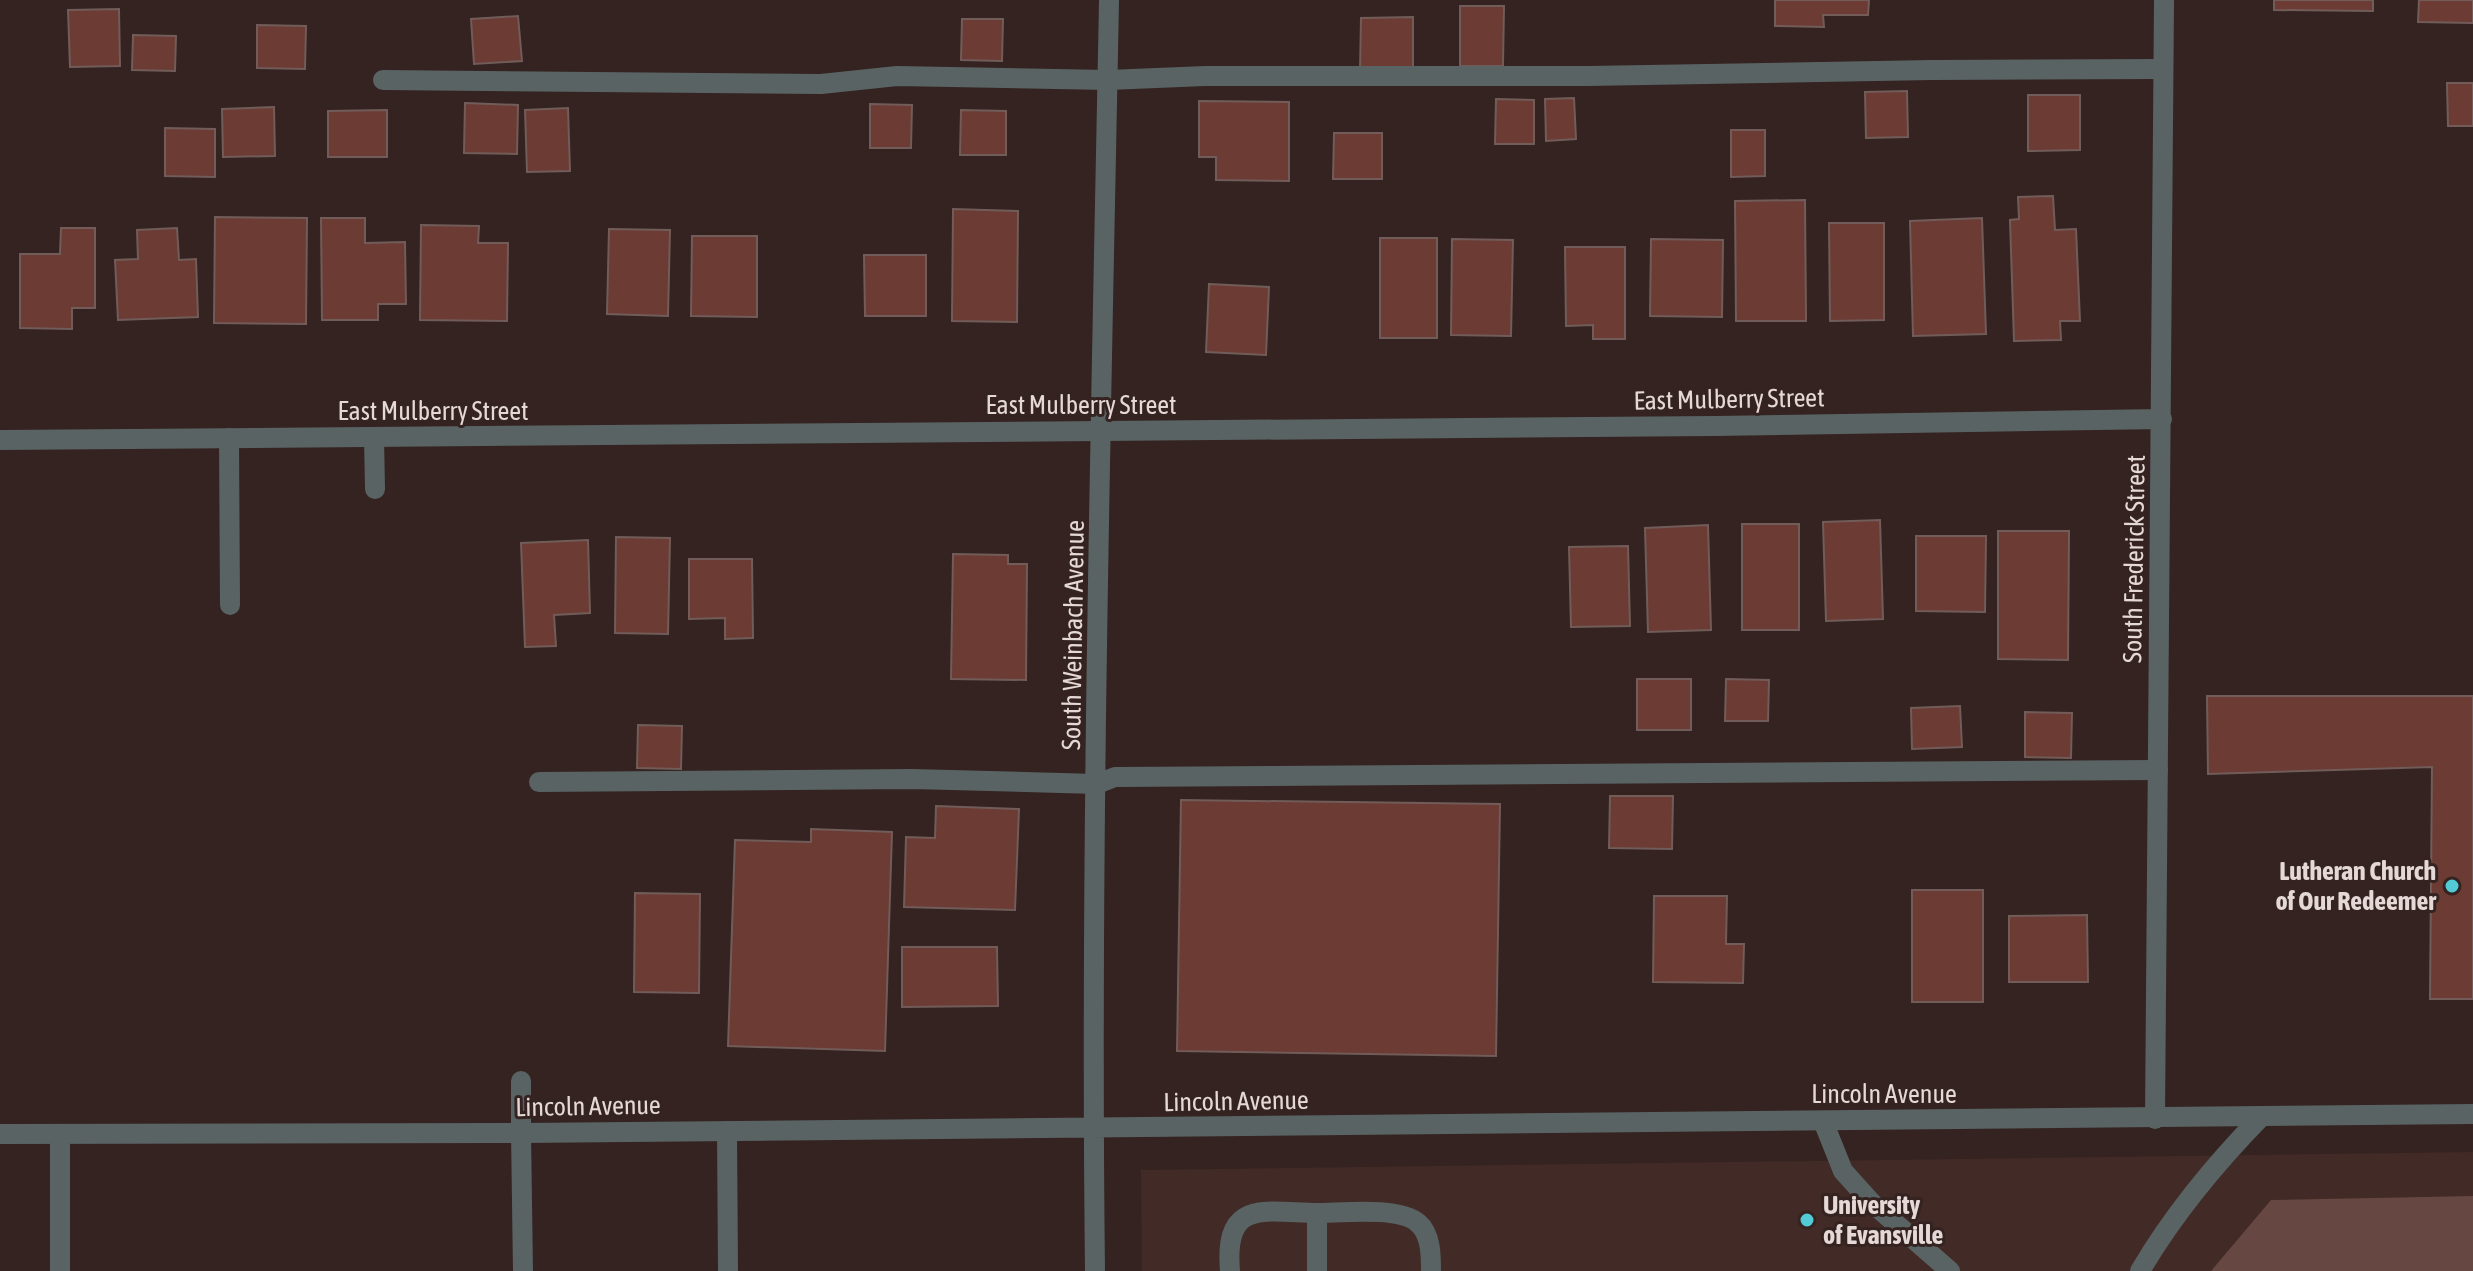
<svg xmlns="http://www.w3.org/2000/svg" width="2473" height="1271" font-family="'Asap Condensed',sans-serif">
  <rect width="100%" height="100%" fill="#342320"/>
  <!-- built -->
  <path fill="#422a26" d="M2473 1152V1271H1142L1141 1170Z"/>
  <!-- green -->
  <path fill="#674741" d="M2473 1196V1271H2211L2271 1200Z"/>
  <!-- building -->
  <path fill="#6b3b34" stroke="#715c59" stroke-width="2" d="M1775 0H1869L1868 15H1823L1824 27 1775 26Z
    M2274 0H2373V11L2274 10Z
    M2419 0H2473V23L2418 22Z
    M1460 6H1504L1503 66H1460Z
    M119 9 120 66 70 67 68 10Z
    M518 16 522 61 474 64 471 19Z
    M1413 17V70H1360L1361 18Z
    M962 19H1003L1002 61 961 60Z
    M257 25 306 26 305 69 257 68Z
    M133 35 176 36 175 71 132 70Z
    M2447 83H2473V126H2448Z
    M1907 91 1908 137 1866 138 1865 92Z
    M2028 95H2080V150L2028 151Z
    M1574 98 1576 139 1546 141 1545 99Z
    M1496 99 1534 100V144H1495Z
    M1199 101 1289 102V181L1216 180V157H1199Z
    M465 103 518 105 517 154 464 153Z
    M870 104 912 105 911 148H870Z
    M274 107 275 156 223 157 222 109Z
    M568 108 570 171 527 172 525 110Z
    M387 110V157H328V111Z
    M961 110 1006 111V155H960Z
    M165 128 215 129V177L165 176Z
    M1731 130H1765V176L1731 177Z
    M1334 133H1382V179H1333Z
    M2053 196 2055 230 2076 229 2080 321H2060L2061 340 2014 341 2010 220 2019 219 2018 197Z
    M1805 200 1806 321H1736L1735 201Z
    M953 209 1018 211 1017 322 952 321Z
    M215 217 307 218 306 324 214 323Z
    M321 218H365V243L405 242 406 304H378V320H322Z
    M1982 218 1986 334 1913 336 1910 221Z
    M1829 223H1884V320L1830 321Z
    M421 225 479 226 478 243H508L507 321 420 320Z
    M61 228H95V308H72V329L20 328V254H60Z
    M177 228 179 260 196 259 198 317 118 320 115 260 138 259 137 230Z
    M609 229 670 230 668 316 607 314Z
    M692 236H757V317L691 316Z
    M1380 238H1437V338H1380Z
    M1452 239 1513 240 1511 336 1451 335Z
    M1651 239 1723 240 1722 317 1650 316Z
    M1565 247H1625V339H1593V325L1566 326Z
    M864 255H926V316H865Z
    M1209 284 1269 287 1266 355 1206 352Z
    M1880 520 1883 619 1826 621 1823 522Z
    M1742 524H1799V630H1742Z
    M1708 525 1711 630 1648 632 1645 528Z
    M1998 531H2069L2068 660 1998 659Z
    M1916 536H1986L1985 612 1916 611Z
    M616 537 670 538 668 634 615 633Z
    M588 540 590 613 554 615 556 646 525 647 521 543Z
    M1628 546 1630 626 1571 627 1569 547Z
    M953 554 1008 555V564H1027L1026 680 951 679Z
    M689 559H752L753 638 725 639V618L689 619Z
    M1637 679H1691V730H1637Z
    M1726 679 1769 680 1768 721H1725Z
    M2207 696H2473V999H2430L2432 767 2208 774Z
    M1960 706 1962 747 1912 749 1911 708Z
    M2025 712 2072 713 2071 758 2025 757Z
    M638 725 682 726 681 769 637 768Z
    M1610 796H1673L1672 849 1609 848Z
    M1181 800 1500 804 1496 1056 1177 1051Z
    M936 806 1019 809 1015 910 904 907 906 837 935 838Z
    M811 829 892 832 885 1051 728 1046 735 840 811 842Z
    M1912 890H1983V1002H1912Z
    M635 893 700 894 699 993 634 992Z
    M1654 896H1727L1726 944H1744L1743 983 1653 982Z
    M2087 915 2088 982H2009V916Z
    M902 947H997L998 1006 902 1007Z"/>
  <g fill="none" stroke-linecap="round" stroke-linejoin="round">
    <!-- service -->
    <path stroke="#596364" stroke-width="20" d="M383 80 821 84 897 76 1108 80 1205 76H1587L1932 70 2163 69
      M374 437 375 489
      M229 438 230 605
      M539 782 912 779 1097 784 1115 777 2158 770
      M521 1081V1133
      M1823 1121 1843 1171 1871 1202 1950 1271
      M727 1131 728 1271
      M60 1134V1271
      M1317 1213C1341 1213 1399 1206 1418 1223 1431 1234 1431 1255 1431 1271
      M1230 1271C1224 1199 1262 1212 1317 1213V1271
      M2140 1271C2173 1215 2216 1163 2261 1117"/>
    <!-- minor -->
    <path stroke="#596364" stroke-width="20" d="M0 440 1715 426 2162 419
      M2155 1119 2164 0
      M521 1133 523 1271"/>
    <!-- tertiary -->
    <path stroke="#596364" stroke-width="20" d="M0 1134 521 1133 2473 1114
      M1095 1271C1090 847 1101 423 1109 0"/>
  </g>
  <!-- markers -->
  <g fill="#52cbd7" stroke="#342320" stroke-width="3">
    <circle cx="2452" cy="886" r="8"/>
    <circle cx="1807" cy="1220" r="8"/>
  </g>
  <g text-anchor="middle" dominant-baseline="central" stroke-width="6" stroke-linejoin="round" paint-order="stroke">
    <!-- street labels -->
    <g font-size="26" fill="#e5d9d7" stroke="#342320">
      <text transform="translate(1729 399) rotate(-1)">East Mulberry Street</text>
      <text x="1081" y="405">East Mulberry Street</text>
      <text x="433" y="411">East Mulberry Street</text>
      <text transform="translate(2134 559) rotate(-89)">South Frederick Street</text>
      <text transform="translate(1073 635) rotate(-89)">South Weinbach Avenue</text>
      <text x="1884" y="1094">Lincoln Avenue</text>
      <text transform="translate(1236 1101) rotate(-1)">Lincoln Avenue</text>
      <text transform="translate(588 1106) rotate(-1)">Lincoln Avenue</text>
    </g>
    <!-- poi labels -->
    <g font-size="26" font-weight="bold" fill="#e5d9d7" stroke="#342320" text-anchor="end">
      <text x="2436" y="871">Lutheran Church<tspan x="2436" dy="30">of Our Redeemer</tspan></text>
      <text x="1823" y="1205" text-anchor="start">University<tspan x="1823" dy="30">of Evansville</tspan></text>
    </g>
  </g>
</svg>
